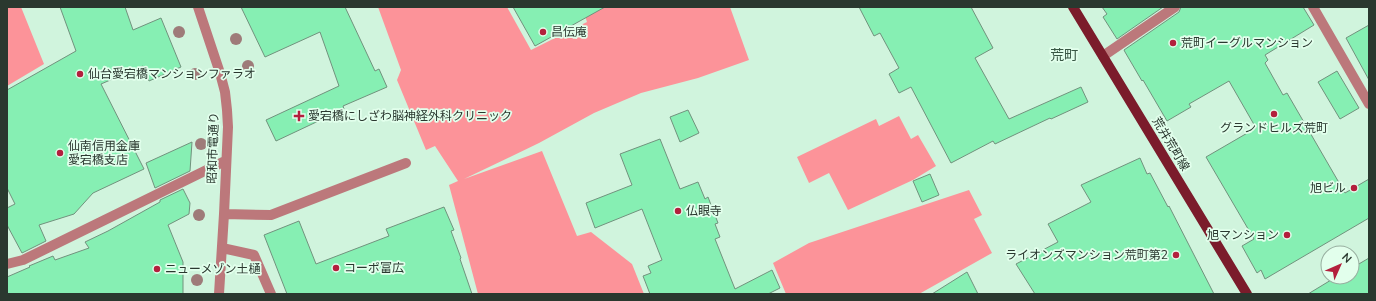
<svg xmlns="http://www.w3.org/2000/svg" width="1376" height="301" font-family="'Nunito Sans','Noto Sans JP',sans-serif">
  <rect width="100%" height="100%" fill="#d0f4dd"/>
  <!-- green -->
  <path fill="#fc9399" d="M7 7H21L44 64 7 86Z
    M378 7H507L531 50 587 22 582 7H730L749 60 698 78 641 93 594 113 539 143 464 179 542 151 577 236 591 232 632 264 644 294H478L449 185 458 181 435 146 426 150 397 80 401 70Z
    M899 116 911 139 918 135 936 166 913 180 848 210 829 173 809 183 797 157 876 119 879 126Z
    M969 190 982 215 974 219 992 253 919 294H786L773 263 809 243Z"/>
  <!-- building -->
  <path fill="#86efb3" stroke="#71927d" d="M60 7H125L133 30 161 18 181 67 149 81 143 66 101 84 144 169 93 193 74 214 39 225 46 241 22 253 7 225V208L15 204 7 188V90L76 51Z
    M241 7H345L375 71 379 69 387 87 343 106 344 109 276 141 266 120 339 86 320 32 265 57Z
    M513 7H605L535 46Z
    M859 7H971L993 48 975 58 1009 119 1081 87 1088 102 1051 119 1050 118 995 144 993 141 951 163 911 87 899 93 889 74 899 68 880 33 874 36Z
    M1102 7H1163L1117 39 1103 17 1107 14Z
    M1181 7H1303L1314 25 1265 55 1268 60 1265 63 1283 95 1287 93 1345 193 1369 179V218L1265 279 1261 270 1257 273 1242 246 1254 239 1206 157 1256 128 1229 81 1189 104 1191 107 1167 121 1143 80 1142 81 1125 52 1124 50 1179 12Z
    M1369 25V80L1346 38Z
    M1337 71 1359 108 1340 119 1318 82Z
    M688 110 699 133 680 142 670 117Z
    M660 139 680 189 698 182 705 199 708 197 718 223 715 224 720 237 715 239 735 289 772 270 780 288 768 294H650L643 276 651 273 648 266 662 260 642 209 595 228 586 203 632 185 620 154Z
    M192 142 190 171 155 188 146 163Z
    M1140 158 1147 174 1150 173 1168 207 1169 206 1214 294H1035L1016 264 1058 242 1048 224 1091 202 1081 185Z
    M930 174 939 195 922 202 913 181Z
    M183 189 190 203 189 214 168 225 183 262V294H7V277L30 267 29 266 53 256 55 260 89 248 85 242 108 231 160 202V200Z
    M444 207 454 230 451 231 461 258 460 259 472 294H287L264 235 299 221 316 264 389 236 386 229Z
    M1369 258V294H1308L1336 277H1352V268Z
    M967 272 978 294H932Z"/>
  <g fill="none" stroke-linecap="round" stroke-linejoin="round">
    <!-- minor -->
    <path stroke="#bc787b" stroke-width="10" d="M198 7 220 73 225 92 227 110 228 127 224 214 219 294
      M1313 7 1369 104
      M1103 56 1175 7
      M224 214 271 215 406 163
      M222 248 254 255 271 294
      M7 264 23 260 225 161"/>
    <!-- major -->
    <path stroke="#7b1c2b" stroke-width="10" d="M1073 7 1247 294"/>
  </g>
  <!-- trees -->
  <g fill="#9e7b79">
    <circle cx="179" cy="32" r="6"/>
    <circle cx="236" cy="39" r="6"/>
    <circle cx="248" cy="66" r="6"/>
    <circle cx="195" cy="74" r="6"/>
    <circle cx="201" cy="144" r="6"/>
    <circle cx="199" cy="215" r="6"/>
    <circle cx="197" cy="280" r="6"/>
  </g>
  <!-- markers -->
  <g fill="#b3203d" stroke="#e2ffec" stroke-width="1.5">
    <circle cx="543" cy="32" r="4"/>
    <circle cx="1173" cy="43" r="4"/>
    <circle cx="80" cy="74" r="4"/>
    <circle cx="1274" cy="114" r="4"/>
    <path d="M297 110h4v4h4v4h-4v4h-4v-4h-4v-4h4z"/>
    <circle cx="60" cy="153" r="4"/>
    <circle cx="1354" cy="188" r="4"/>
    <circle cx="678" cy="211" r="4"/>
    <circle cx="1287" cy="235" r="4"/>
    <circle cx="1176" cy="255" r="4"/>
    <circle cx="336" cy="268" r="4"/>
    <circle cx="157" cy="269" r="4"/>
  </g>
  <g text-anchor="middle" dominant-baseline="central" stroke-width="3.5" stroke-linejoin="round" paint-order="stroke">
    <!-- poi labels -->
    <g font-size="12" fill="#2a382f" stroke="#e2ffec" text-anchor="start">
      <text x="551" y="32">昌伝庵</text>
      <text x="1181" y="43">荒町イーグルマンション</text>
      <text x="88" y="74">仙台愛宕橋マンションファラオ</text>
      <text x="308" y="116">愛宕橋にしざわ脳神経外科クリニック</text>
      <text x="1274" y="128" text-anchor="middle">グランドヒルズ荒町</text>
      <text x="68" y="146">仙南信用金庫<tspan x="68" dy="14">愛宕橋支店</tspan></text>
      <text x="1346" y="188" text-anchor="end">旭ビル</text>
      <text x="686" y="211">仏眼寺</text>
      <text x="1279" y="235" text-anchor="end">旭マンション</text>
      <text x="1168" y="255" text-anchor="end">ライオンズマンション荒町第2</text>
      <text x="344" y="268">コーポ富広</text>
      <text x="165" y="269">ニューメゾン土樋</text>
    </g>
    <!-- street labels -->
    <g font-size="12" fill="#2a382f" stroke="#e2ffec">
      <text transform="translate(1171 144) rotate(59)">荒井荒町線</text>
      <text transform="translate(213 148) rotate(-88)">昭和市電通り</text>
    </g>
    <!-- quarter labels -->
    <g font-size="14" fill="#385744" stroke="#e2ffec">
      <text x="1064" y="55">荒町</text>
    </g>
  </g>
  <!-- border -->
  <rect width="1376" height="301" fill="none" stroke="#2a382f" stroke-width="16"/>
  <!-- north arrow -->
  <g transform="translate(1340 265) rotate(45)"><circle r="19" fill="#e2ffec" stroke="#98afa0"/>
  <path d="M0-3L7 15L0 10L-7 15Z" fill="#b3203d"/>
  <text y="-6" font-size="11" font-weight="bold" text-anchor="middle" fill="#2a382f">N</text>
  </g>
</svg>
